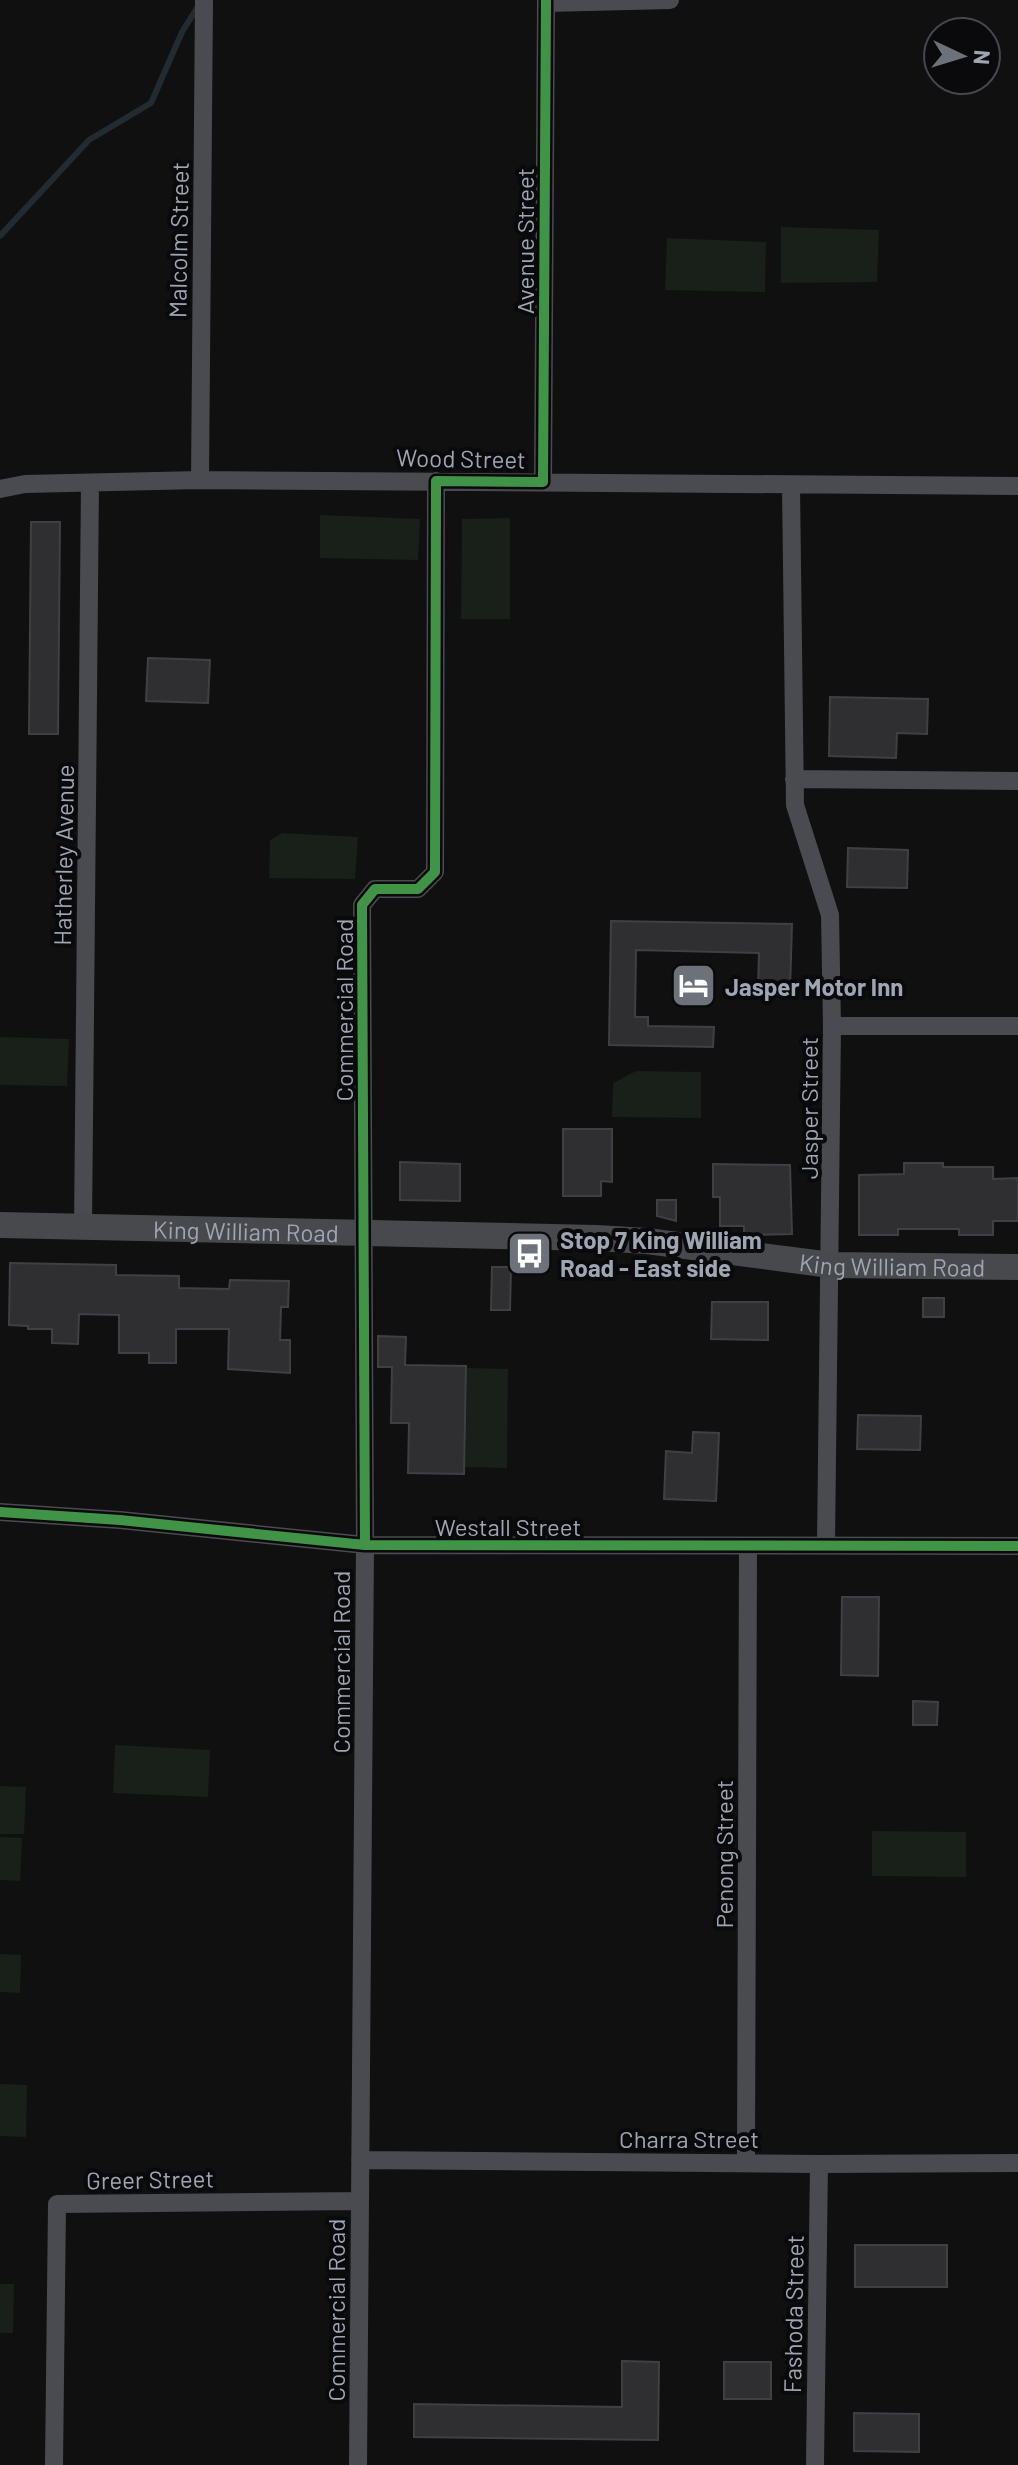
<svg xmlns="http://www.w3.org/2000/svg" width="1018" height="2465" font-family="Barlow,sans-serif">
  <rect width="100%" height="100%" fill="#101010"/>
  <!-- green -->
  <path fill="#191f19" d="M781 227 879 230 877 282 781 283Z
    M667 238 766 242 765 292 665 290Z
    M320 515 420 519 418 560 320 558Z
    M510 518V619H461L462 519Z
    M282 833 358 837 355 879 269 878 270 840Z
    M0 1037 69 1039 67 1086 0 1085Z
    M636 1071 701 1072V1118L612 1117 613 1083Z
    M467 1368 508 1369 507 1468 465 1467Z
    M115 1745 210 1750 208 1797 113 1793Z
    M0 1786 26 1787 24 1834H0Z
    M872 1831 966 1832V1877L872 1876Z
    M0 1837 22 1838 20 1881 0 1880Z
    M0 1954 21 1955 20 1993 0 1992Z
    M0 2084 27 2085 26 2137 0 2136Z
    M0 2284H14L13 2333H0Z"/>
  <g fill="none" stroke-linecap="round" stroke-linejoin="round">
    <!-- stream -->
    <path stroke="#232b32" stroke-width="6" d="M0 236 89 140 151 103 182 32 197 8"/>
  </g>
  <!-- building -->
  <path fill="#2f2f31" stroke="#3e4044" stroke-width="2" d="M31 522H60L58 734H29Z
    M148 658 210 660 208 703 146 701Z
    M830 697 928 699 927 734 897 733 896 758 829 756Z
    M848 848 908 850 907 888 847 887Z
    M611 921 792 924 790 990H758L759 953 636 950 635 1017H648V1026L714 1027 713 1047 609 1045Z
    M563 1129H612V1182L601 1181V1196H563Z
    M400 1162 460 1164V1201L400 1200Z
    M904 1163H943V1167H993V1179L1018 1178V1221H993V1235H959V1229H898V1235H859V1175L904 1174Z
    M713 1164 790 1165 792 1234 744 1235V1226H720V1197H713Z
    M657 1200H676V1221L657 1216Z
    M10 1263 116 1265V1275L179 1276V1288L229 1289 230 1280 289 1281 288 1307H281L280 1340H290V1373L228 1369 229 1329H176V1363H149V1353H119V1315L79 1314 78 1344 52 1343V1329H28V1326L9 1325Z
    M492 1267H511L510 1310H491Z
    M923 1298H944V1317H923Z
    M712 1302H768V1340L711 1339Z
    M378 1336 406 1337 405 1365 466 1366 464 1474 408 1473 409 1423H391L392 1367H378Z
    M858 1415 921 1416 920 1450 857 1449Z
    M693 1432 719 1433 716 1501 664 1499 666 1451 692 1453Z
    M842 1597H879L878 1676 841 1675Z
    M913 1701 938 1702 937 1725H913Z
    M855 2245H947V2287H855Z
    M622 2361 659 2362 658 2440 414 2437V2404L622 2407Z
    M724 2362H771V2399H724Z
    M854 2413 919 2414V2452L854 2451Z"/>
  <g fill="none" stroke-linecap="round" stroke-linejoin="round">
    <!-- street -->
    <path stroke="#4a4b50" stroke-width="18" d="M546 3 670 0
      M200 480 204 0
      M543 482 546 0
      M791 485 795 805 830 915 832 1026 826 1545
      M0 489 25 484 200 480 1018 486
      M794 779 1018 781
      M832 1026H1018
      M83 1227 90 483
      M0 1512 120 1520 365 1545 1018 1546
      M360 2160 819 2164 1018 2163
      M746 2162 748 1546
      M54 2465 57 2204 360 2201
      M358 2465 365 1545 362 905 375 889H418L435 872 436 481
      M815 2465 819 2164"/>
    <!-- secondary -->
    <path stroke="#48494d" stroke-width="26" id="s1" d="M0 1225 596 1238 647 1241 831 1265 1018 1267"/>
    <defs>
      <path id="cycleway" d="M0 1512 120 1520 365 1545 1018 1546
        M365 1545 362 905 375 889H418L435 872 436 481 543 482 546 0"/>
    </defs>
    <!-- cycleway casing -->
    <use href="#cycleway" stroke="#0a0a0c" stroke-width="15"/>
    <!-- cycleway -->
    <use href="#cycleway" stroke="#419447" stroke-width="10"/>
  </g>
  <!-- icons -->
  <defs>
    <symbol id="hotel-square" viewBox="-11 -11 22 22"><rect x="-9" y="-9" width="18" height="18" rx="4" fill="#6d727a" stroke="#0a0a0c"/><path d="M-6-4.5h1.5V1H6V5H4.5V3h-9V5H-6ZM-4 0a1.8 1.8 0 1 1 3.6 0ZM.5 0V-2.5h3Q6-2.5 6 0Z" fill="#fff"/></symbol>
    <symbol id="bus-square" viewBox="-11 -11 22 22"><rect x="-9" y="-9" width="18" height="18" rx="4" fill="#6d727a" stroke="#0a0a0c"/><path d="M-5-6H5V4H4V6H2V4H-2V6H-4V4H-5ZM-3.5-4V0h7V-4ZM-3.5 1.2v1.5H-2V1.2ZM2 1.2v1.5H3.5V1.2Z" fill="#fff"/></symbol>
  </defs>
  <g fill-rule="evenodd">
    <use href="#hotel-square" x="668" y="960" width="51" height="51"/>
    <use href="#bus-square" x="504" y="1228" width="51" height="51"/>
  </g>
  <g text-anchor="middle" dominant-baseline="central" stroke-width="8" stroke-linejoin="round" paint-order="stroke">
    <!-- street labels -->
    <g font-size="24" fill="#9fa6b3" stroke="#0a0a0c">
      <text transform="translate(178 240) rotate(-89)">Malcolm Street</text>
      <text transform="translate(524 241) rotate(-90)">Avenue Street</text>
      <text transform="translate(461 458) rotate(1)">Wood Street</text>
      <text transform="translate(63 855) rotate(-89)">Hatherley Avenue</text>
      <text transform="translate(343 1010) rotate(-90)">Commercial Road</text>
      <text transform="translate(808 1108) rotate(-90)">Jasper Street</text>
      <text stroke="none"><textPath href="#s1" startOffset="246">King William Road</textPath></text>
      <text stroke="none"><textPath href="#s1" startOffset="894">King William Road</textPath></text>
      <text x="508" y="1526">Westall Street</text>
      <text transform="translate(340 1662) rotate(-90)">Commercial Road</text>
      <text transform="translate(723 1854) rotate(-90)">Penong Street</text>
      <text x="689" y="2138">Charra Street</text>
      <text transform="translate(150 2179) rotate(-1)">Greer Street</text>
      <text transform="translate(335 2310) rotate(-90)">Commercial Road</text>
      <text transform="translate(793 2314) rotate(-89)">Fashoda Street</text>
    </g>
    <!-- poi labels -->
    <g font-size="24" font-weight="bold" fill="#9fa6b3" stroke="#0a0a0c" text-anchor="start">
      <text x="725" y="986">Jasper Motor Inn</text>
      <text x="560" y="1239">Stop 7 King William<tspan x="560" dy="28">Road - East side</tspan></text>
    </g>
  </g>
  <!-- north arrow -->
  <g transform="translate(962 56) rotate(94)"><circle r="38" fill="#0a0a0c" stroke="#46484f" stroke-width="2"/>
  <path d="M0-6L14 30L0 20L-14 30Z" fill="#6d727a"/>
  <text y="-12" font-size="22" font-weight="bold" text-anchor="middle" fill="#9fa6b3">N</text>
  </g>
</svg>
